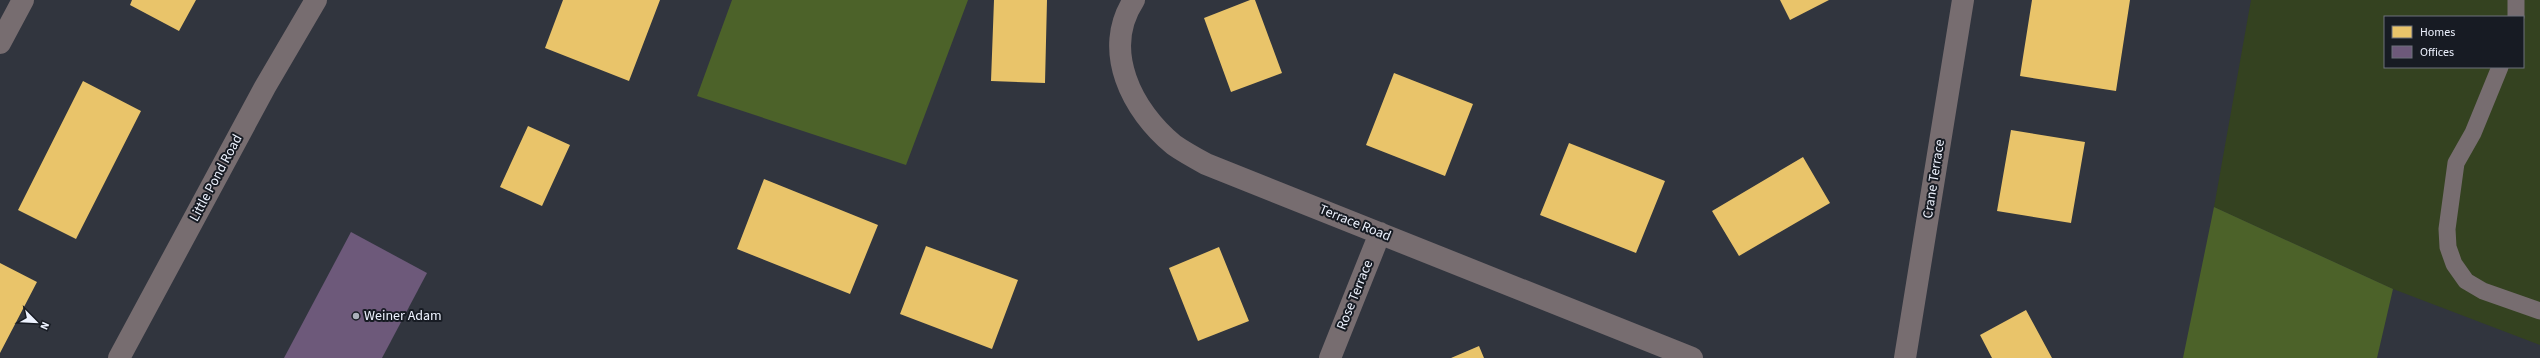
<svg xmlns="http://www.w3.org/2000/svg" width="2540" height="358" font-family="'Source Sans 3',sans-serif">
  <rect width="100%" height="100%" fill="#31353e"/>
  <!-- green -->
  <path fill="#344220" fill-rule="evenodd" d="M2251 0H2540V345L2393 289 2214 207ZM2385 17H2523V67H2385Z"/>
  <!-- forest -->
  <path fill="#4c6229" d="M732 0H968L906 165 697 96Z
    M2214 207 2393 289 2377 358H2183Z"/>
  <!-- homes -->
  <path fill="#e9c46a" d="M132 0H196L179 31 130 5Z
    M563 0H660L629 81 545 48Z
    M994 0H1047L1045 83 991 81Z
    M1250 0H1255L1282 73 1231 92 1204 18Z
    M1780 0H1829L1790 20Z
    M2032 0H2130L2116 91 2020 76Z
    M1394 73 1473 104 1445 176 1366 145Z
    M83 81 141 111 76 239 18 210Z
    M528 126 570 145 542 206 500 187Z
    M2011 130 2085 142 2071 223 1997 211Z
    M1569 143 1665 181 1636 253 1540 215Z
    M1803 157 1830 203 1739 256 1712 211Z
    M764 179 878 225 850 294 737 249Z
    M926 246 1018 280 992 349 900 314Z
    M1219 247 1249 321 1198 341 1169 268Z
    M0 263 37 282 0 353Z
    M2026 310 2052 358H1992L1980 335Z
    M1479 346 1484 358H1451Z"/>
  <!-- offices -->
  <path fill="#6d597a" d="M351 232 427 273 382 358H284Z"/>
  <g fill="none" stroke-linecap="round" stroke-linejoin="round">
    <!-- lane -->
    <path stroke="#776d70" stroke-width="17" d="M2516 17V0
      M2500 67 2473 133 2456 163 2447 229 2448 247 2454 264 2466 281 2483 291 2540 311"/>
    <!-- street -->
    <path stroke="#776d70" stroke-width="22" d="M1134 0C1101 50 1132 111 1174 145 1184 152 1195 158 1206 164L1692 358
      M0 43 23 0
      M119 358 265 87 316 0
      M1330 358 1380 233
      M1905 358 1963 0"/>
  </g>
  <!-- markers -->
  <circle fill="#abb0bb" stroke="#171b23" stroke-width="1.5" cx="356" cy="316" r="4"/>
  <g text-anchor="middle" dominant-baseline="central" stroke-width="4" stroke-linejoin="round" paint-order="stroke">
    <!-- street labels -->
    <g font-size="14" fill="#edf2fe" stroke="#171b23">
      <text transform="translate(216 178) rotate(-62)">Little Pond Road</text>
      <text transform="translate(1934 179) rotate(-81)">Crane Terrace</text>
      <text transform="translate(1355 223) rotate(22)">Terrace Road</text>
      <text transform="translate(1355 295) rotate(-68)">Rose Terrace</text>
    </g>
    <!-- poi labels -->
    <g font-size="14" fill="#edf2fe" stroke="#171b23" text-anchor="start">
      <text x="364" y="316">Weiner Adam</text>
    </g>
  </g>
  <!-- legend -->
  <rect x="2384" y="16" width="140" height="52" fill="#171b23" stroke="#6d717b"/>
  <rect x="2392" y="26" width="20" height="12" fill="#e9c46a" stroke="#6d717b"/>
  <text x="2420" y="36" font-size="12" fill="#edf2fe">Homes</text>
  <rect x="2392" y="46" width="20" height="12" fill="#6d597a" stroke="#6d717b"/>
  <text x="2420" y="56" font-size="12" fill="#edf2fe">Offices</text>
  <!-- north arrow -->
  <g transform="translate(36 322) rotate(114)" stroke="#171b23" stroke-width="3" paint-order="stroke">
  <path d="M0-3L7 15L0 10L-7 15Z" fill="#edf2fe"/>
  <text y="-6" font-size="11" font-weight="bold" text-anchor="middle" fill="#edf2fe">N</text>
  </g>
</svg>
